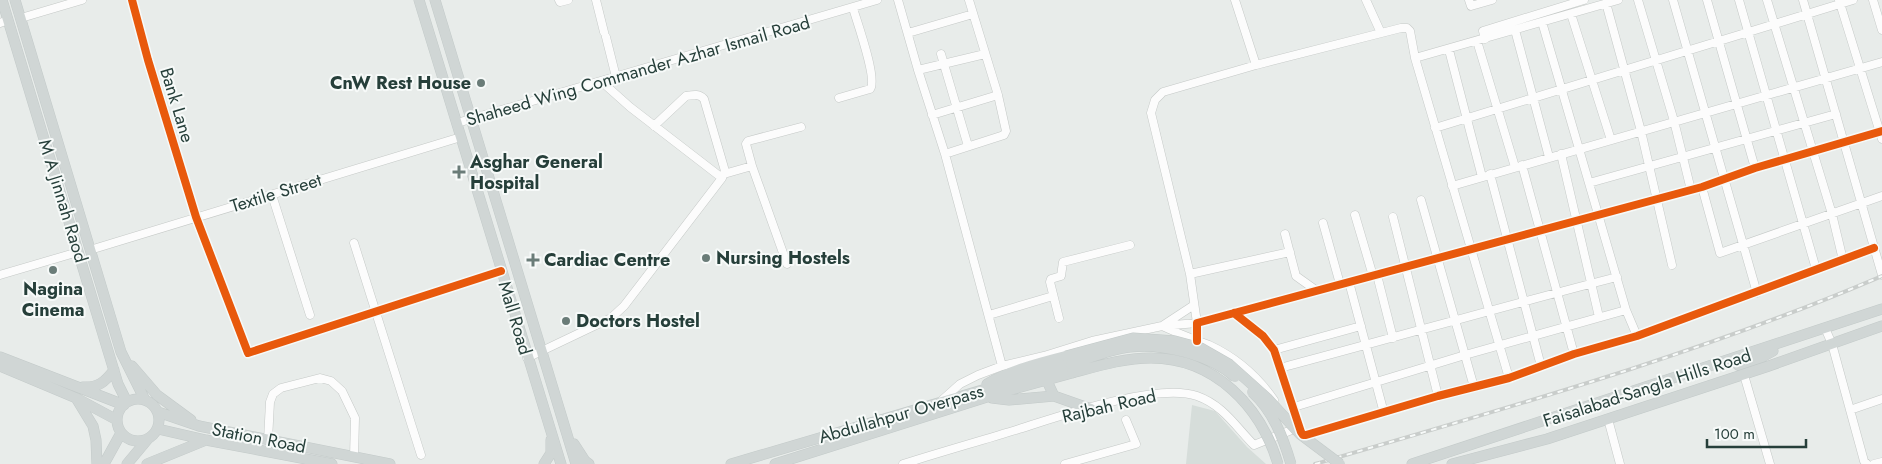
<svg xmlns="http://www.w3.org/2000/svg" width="1882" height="464" font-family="Jost,sans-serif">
  <rect width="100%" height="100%" fill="#e8ecea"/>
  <!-- built -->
  <path fill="#d6ddda" d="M1192 405 1215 411 1247 447 1266 464H1186Z"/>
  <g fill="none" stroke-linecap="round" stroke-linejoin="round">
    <defs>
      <path id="minor" d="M132 0 148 60 196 217 248 353 501 271
        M559 0 560 2 568 0
        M596 0 604 32
        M898 0 918 70 945 154 1002 366
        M1235 0 1256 65 1401 28H1407L1410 31 1415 58
        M1366 0 1381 33
        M1469 0 1471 6 1492 0
        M1638 0 1674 121 1691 190
        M1673 0 1757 293
        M1707 0 1755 168
        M1739 0 1816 269
        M1767 0 1832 214 1843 260
        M1803 0 1882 275
        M1839 0 1882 139
        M1873 0 1882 30
        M1606 3 1641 131 1672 265
        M1571 14 1611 140
        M21 18 82 0
        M0 23 8 20
        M1515 30 1549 157
        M908 33 973 14
        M606 37 616 77
        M1485 39 1483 31 1584 0
        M1477 41 1515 167
        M1449 50 1482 177
        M941 54 968 146
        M918 70 985 54
        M839 98 870 89C878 80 857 22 853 8
        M932 115 998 95
        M457 123 877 0
        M654 126 686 96C692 95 699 93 704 99L725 171 722 178
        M1435 128 1853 0
        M945 154 1004 135 1006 131 998 95 969 0
        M1561 154 1599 317
        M1522 165 1574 354
        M752 166 746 144 748 141 801 127
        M724 174 752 166 787 264
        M1490 174 1541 366
        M1589 183 1836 114
        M1452 186 1882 62
        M1702 187 1720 253 1882 196
        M272 195 310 315
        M1421 200 1474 387
        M1355 215 1373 276
        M1393 217 1438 396
        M1323 223 1340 284
        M1285 234 1296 276 1317 291
        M354 243 421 455
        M90 250 461 137
        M1190 274 1290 252
        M0 275 78 252
        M1377 275 1393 338
        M1349 282 1384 413
        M1194 305 1162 326C1177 333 1193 339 1209 345 1235 357 1258 377 1274 400
        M1626 310 1637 336
        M1234 313 1263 336 1274 350 1301 432 1303 435H1306L1438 396 1509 378 1574 354 1637 336 1874 248
        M989 315 1053 296
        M1059 318 1050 282 1051 279 1061 276 1063 262 1130 245
        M1825 328 1832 344 1864 461 1867 464
        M1197 341V323L1702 187 1755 168 1882 131
        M1274 350 1361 326
        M527 358 611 318 624 306 722 178 630 107 602 82
        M1280 368C1393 338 1504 306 1617 277
        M1744 375 1770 464
        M1509 378 1415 58 1618 0
        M941 401 960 384 978 375 1002 366 1044 356 1092 341 1162 326 1197 323 1190 274 1151 113 1155 100 1163 92 1256 65
        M1294 407 1465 355 1626 310 1542 22
        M1850 410 1882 399
        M1608 419 1620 464
        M268 440 270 402 273 394 281 388 320 378 331 381 342 391 355 418 354 457
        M903 464C941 452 980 441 1019 429 1060 416 1158 382 1197 396 1223 405 1236 427 1254 445L1299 427
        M1065 464 1136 444 1126 420
        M1874 464 1882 462"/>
      <path id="major" d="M2 0 118 384 127 402
        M15 0 121 352 145 400
        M419 0 561 464
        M435 0 576 464
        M0 357 124 405
        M1738 365 1762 357 1773 351
        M0 366 76 398 117 420
        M132 366 157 395 191 420
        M1047 381 1054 396 1091 409
        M987 384C1011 370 1039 363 1066 356
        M83 387C98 388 105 382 114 370
        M76 398 93 426 96 440 97 464
        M992 398 1009 400 1054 396
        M117 420a21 21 0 1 1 42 0a21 21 0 1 1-42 0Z
        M158 412 199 426 390 464
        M158 429 206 440 332 464
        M574 444 585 461 589 464
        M104 464 121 433
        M127 464 147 440
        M147 464 206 440
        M544 464 551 453V440
        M731 464 1071 364
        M775 464 1006 391 1072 373
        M1412 464 1882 309
        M1452 464 1547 439 1766 367 1882 326"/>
    </defs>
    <!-- minor casing -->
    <use href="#minor" stroke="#c5c9c7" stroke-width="9"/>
    <!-- major casing -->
    <use href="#major" stroke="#c3cac9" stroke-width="11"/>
    <!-- minor -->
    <use href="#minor" stroke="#fcfcfc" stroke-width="8"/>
    <!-- major -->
    <use href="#major" stroke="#d0d6d5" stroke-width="10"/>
    <defs>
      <path id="rail" d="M1315 464C1506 408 1698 355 1882 276"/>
    </defs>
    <!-- rail casing -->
    <use href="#rail" stroke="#c9cdcb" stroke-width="4"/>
    <!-- rail -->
    <use href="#rail" stroke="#f7faf9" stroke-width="2" stroke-dasharray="5.5" stroke-linecap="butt"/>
    <defs>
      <path id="major-bridge" d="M1066 356 1133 338 1175 341 1201 348 1229 364 1267 398 1300 434 1340 464
        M1071 364C1090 358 1110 349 1130 347 1163 343 1210 355 1235 377
        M1072 373C1098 366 1124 358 1151 358 1215 358 1261 407 1278 464
        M1252 392C1273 411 1283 437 1291 464"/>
    </defs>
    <!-- major-bridge casing -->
    <use href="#major-bridge" stroke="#c3cac9" stroke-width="11" stroke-linecap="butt"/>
    <!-- major-bridge -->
    <use href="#major-bridge" stroke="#d0d6d5" stroke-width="10"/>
    <defs>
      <path id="cycleway" d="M132 0 148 60 196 217 248 353 501 271
        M1234 313 1263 336 1274 350 1301 432 1303 435H1306L1438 396 1509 378 1574 354 1637 336 1874 248
        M1197 341V323L1702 187 1755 168 1882 131"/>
    </defs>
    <!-- cycleway casing -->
    <use href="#cycleway" stroke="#f7faf9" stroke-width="11"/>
    <!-- cycleway -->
    <use href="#cycleway" stroke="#e8590c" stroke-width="8"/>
  </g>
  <!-- markers -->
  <g fill="#6a7c78" stroke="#f7faf9" stroke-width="2">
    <circle cx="481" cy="83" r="5"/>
    <path d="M456.5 164.5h5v5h5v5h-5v5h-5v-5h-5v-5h5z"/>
    <circle cx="706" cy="258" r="5"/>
    <path d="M530.5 252.5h5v5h5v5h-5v5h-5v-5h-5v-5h5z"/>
    <circle cx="53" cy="270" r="5"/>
    <circle cx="566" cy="321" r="5"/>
  </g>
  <g text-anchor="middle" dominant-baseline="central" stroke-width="4" stroke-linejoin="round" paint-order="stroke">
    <!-- street labels -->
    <g font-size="18" fill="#263f3a" stroke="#f7faf9">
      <text transform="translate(638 71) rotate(-16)">Shaheed Wing Commander Azhar Ismail Road</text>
      <text transform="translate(177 105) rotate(73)">Bank Lane</text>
      <text transform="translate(276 193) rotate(-17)">Textile Street</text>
      <text transform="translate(63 201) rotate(73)">M A Jinnah Raod</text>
      <text transform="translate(515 318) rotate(73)">Mall Road</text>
      <text transform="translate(1647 388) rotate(-18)">Faisalabad-Sangla Hills Road</text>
      <text transform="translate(1109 406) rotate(-13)">Rajbah Road</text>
      <text transform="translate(901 414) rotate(-16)">Abdullahpur Overpass</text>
      <text transform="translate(259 438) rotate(11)">Station Road</text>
    </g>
    <!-- poi labels -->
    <g font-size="18" font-weight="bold" fill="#263f3a" stroke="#f7faf9" text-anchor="start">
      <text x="471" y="83" text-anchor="end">CnW Rest House</text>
      <text x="470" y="162">Asghar General<tspan x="470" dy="21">Hospital</tspan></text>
      <text x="716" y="258">Nursing Hostels</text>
      <text x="544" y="260">Cardiac Centre</text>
      <text x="53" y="289" text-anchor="middle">Nagina<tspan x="53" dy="21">Cinema</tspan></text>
      <text x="576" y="321">Doctors Hostel</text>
    </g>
  </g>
  <!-- scale -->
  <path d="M1707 439v8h99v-8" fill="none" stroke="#263f3a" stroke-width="2.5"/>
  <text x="1714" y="439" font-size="15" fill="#263f3a" stroke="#f7faf9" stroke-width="4" paint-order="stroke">100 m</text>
</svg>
